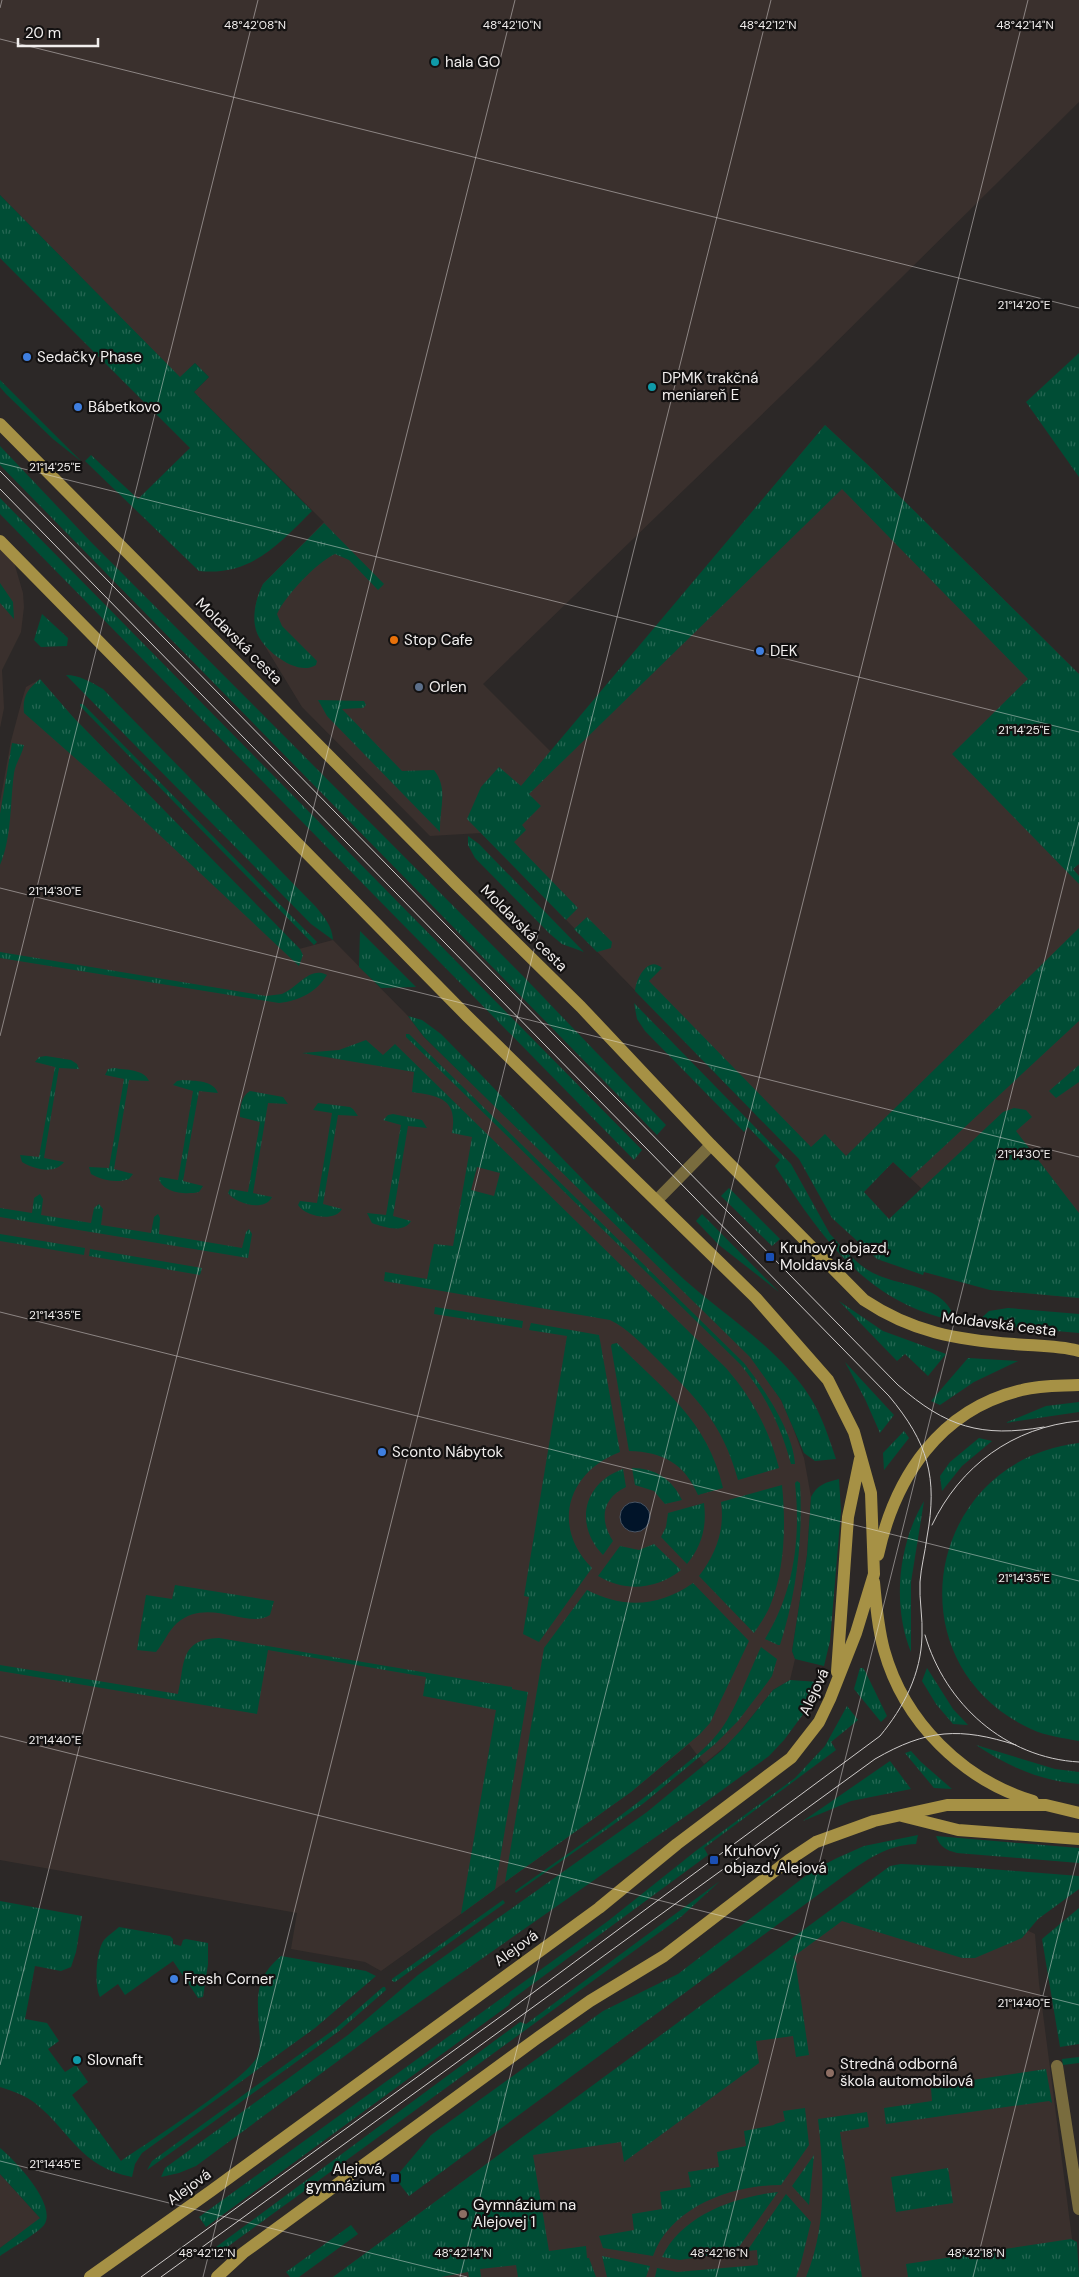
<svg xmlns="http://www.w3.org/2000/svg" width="1079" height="2277" font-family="'DM Sans',sans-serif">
  <defs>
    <pattern id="grass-tufts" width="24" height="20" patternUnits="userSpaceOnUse" patternTransform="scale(1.25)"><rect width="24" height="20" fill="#004d35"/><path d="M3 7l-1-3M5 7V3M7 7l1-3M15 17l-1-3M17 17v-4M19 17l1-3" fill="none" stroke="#266753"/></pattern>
  </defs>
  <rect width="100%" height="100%" fill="#2c2827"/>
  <!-- built -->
  <path fill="#3a302d" d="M0 0H1079V102L811 367 483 684 551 752 825 425 868 465 1079 674V864L1073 869 1079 876V1298L990 1290 921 1188 893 1162 848 1208 481 833 430 836 302 707 257 633 255 608 258 595 263 584 324 522 194 392 209 377 195 363 180 378 0 195Z
    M0 541 11 552 23 593 24 607 21 632 2 670 4 708 0 728Z
    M40 679 73 717 299 949 333 940 408 1016 424 1037 745 1350 758 1366 781 1400 792 1425 804 1458 811 1497 807 1555 792 1651 795 1659 790 1680 773 1690 733 1740 704 1764 689 1744 631 1792 381 1971 365 1962 291 1949 297 1913 0 1860V802L11 741 22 700 26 687Z
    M917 1878 1035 1934 1039 1983 1077 2277H333L873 1880Z
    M0 2174 41 2219 0 2248Z"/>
  <!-- grass -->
  <path fill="url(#grass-tufts)" fill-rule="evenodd" d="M0 195 180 377 195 363 209 377 194 392 312 511C278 545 251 576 199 571L85 461 91 455 138 499 190 448 0 258Z
    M1079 353V477L1026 402Z
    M0 380 82 462 53 439 6 394 0 387Z
    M825 425 868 465 1079 674V864L1073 869 1079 876V884L952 754 1028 679 842 489 529 794 541 806 522 825 526 830 514 842 578 908 566 920 467 819 481 787 499 767 521 786Z
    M0 446 91 542 523 976 666 1125 657 1135 0 465Z
    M0 498 642 1150 634 1160 0 514Z
    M324 523 384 584 378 590 349 560 335 554C317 562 285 596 277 614L282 626 317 661 316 665C298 677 264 651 257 633 251 618 256 598 263 584Z
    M0 583 13 602 14 619 0 603Z
    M42 614 68 638 67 646 41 647 34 640Z
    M66 675C79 675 91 682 103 689L316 907C325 918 332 926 333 940L311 924Z
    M40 679 73 717 300 949 303 955 299 966 117 795 24 713C22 696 28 689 40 679Z
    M318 700 364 701 366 705 363 708 342 709 402 771 434 770C449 789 439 810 440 832L327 716Z
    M80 704H83L317 942 314 945 80 706Z
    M12 743 24 745C22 755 16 762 14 773 10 803 12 837 0 865V814Z
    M468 836 479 844 584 952 562 944 550 934 475 858 468 845Z
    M587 917 612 942 611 948 597 952 574 929Z
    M1079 928V1021L910 1178 893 1162 864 1192 889 1219 1003 1112 1014 1108 1026 1110 1032 1117 1016 1131 1079 1213V1298L990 1290 924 1272 923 1275 877 1259 832 1218 799 1159 635 991C636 979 648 955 662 968L649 981 811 1147 825 1134 846 1156Z
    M360 931 416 987 381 988 359 967Z
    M0 952 266 996C271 995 277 995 282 994 298 988 309 966 327 975 316 993 298 1001 279 1003L0 958Z
    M634 1003 791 1164 830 1234C842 1247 857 1265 873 1273 903 1288 944 1283 956 1321 866 1303 822 1238 775 1166L780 1160 748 1127 744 1132 645 1031 637 1019Z
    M408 1016 422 1020 441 1034C518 1112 593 1192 672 1268 717 1312 775 1343 810 1397 822 1416 829 1438 836 1459L815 1461 804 1453 781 1400 750 1357 424 1037Z
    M406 1034H409L744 1363C764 1389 793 1431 795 1464H791C781 1426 765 1394 740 1364L406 1037Z
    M366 1040 383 1055 395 1044 726 1368C752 1398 769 1429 779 1468L738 1480C722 1421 696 1398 655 1357 641 1343 628 1329 610 1320L384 1281 385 1272 427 1279 434 1244 453 1246 472 1137 452 1133C458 1099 440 1096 412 1092L414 1072 302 1053 339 1050ZM477 1167 500 1173 494 1196 471 1190Z
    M46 1056 71 1060 77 1064 79 1069 59 1068 44 1158 64 1162C54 1175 34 1169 22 1162L20 1155 39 1157 55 1067 35 1062 39 1057Z
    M1079 1065V1082L1056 1098 1049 1091Z
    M114 1068C126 1070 144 1069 149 1081L129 1080 114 1169 133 1174 129 1179C117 1183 103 1181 91 1174L89 1167 109 1168 124 1079 105 1075 108 1069Z
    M183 1080C196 1081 213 1080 218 1093L199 1091 183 1181 203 1186 199 1192C186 1195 163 1193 159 1179L160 1177 178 1180 193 1091 173 1085 177 1081Z
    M250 1091 283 1097 288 1104 268 1103 253 1193 272 1197C265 1212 236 1204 228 1193L230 1189 248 1192 260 1122 240 1117C240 1108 241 1096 250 1091Z
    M318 1103 350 1107 353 1109 358 1116 338 1115 323 1204 342 1209C334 1223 305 1216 298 1205L300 1201 317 1203 332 1113 313 1110Z
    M393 1114 422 1120 427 1128 408 1126 393 1216 411 1221C404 1234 383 1227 372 1223L367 1213 386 1215 401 1125 383 1120 388 1115Z
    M729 1188 780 1239 772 1246 721 1196Z
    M40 1194 43 1199 41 1215 91 1223 94 1208 99 1204 103 1209 101 1225 151 1233 154 1217 158 1214 160 1218 159 1234 242 1248 246 1232 249 1229 252 1234 248 1258 0 1217V1208L32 1213 34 1198Z
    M702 1214 779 1292 719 1245 696 1221Z
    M0 1234 85 1248 84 1255 0 1241Z
    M90 1249 202 1268 200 1275 89 1256Z
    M839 1301 883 1331 946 1354 928 1376 905 1354 897 1361Z
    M435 1307 523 1321 522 1328 434 1314Z
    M1008 1308 1079 1314V1333L975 1324 989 1311Z
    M531 1323 599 1335 620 1452C567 1472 551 1527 592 1568L539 1642 523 1634 529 1597 524 1596 567 1336 529 1330Z
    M617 1343C663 1389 708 1421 723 1488L698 1495C684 1463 663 1452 629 1451L611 1346 612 1344Z
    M968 1358 1018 1361 974 1382 940 1405 931 1401Z
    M845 1362 894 1415 880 1433 865 1399Z
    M1079 1402V1412L1005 1423 1046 1406Z
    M904 1431 909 1438 884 1470 883 1453Z
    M979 1438 992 1441 962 1466 942 1491 940 1476 950 1462Z
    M1079 1443V1741C1063 1738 1046 1736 1031 1729 890 1664 925 1461 1079 1443Z
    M632 1468C655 1468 672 1479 682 1500L665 1504 654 1491 635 1485Z
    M623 1469 626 1487C602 1498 599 1520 613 1541L603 1555C574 1525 583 1483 623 1469Z
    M839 1479 841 1511 830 1641 824 1666 795 1659 792 1651 807 1555 811 1497C817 1485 826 1482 839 1479Z
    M797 1481 800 1483C803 1538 797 1592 780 1645H778L765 1639C794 1592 801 1538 795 1483Z
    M782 1485C786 1524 785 1569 770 1606 766 1616 759 1625 754 1633L699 1576C716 1554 725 1530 721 1502Z
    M924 1501 911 1582V1652C892 1605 898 1545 924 1501Z
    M704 1503C707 1526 702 1546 687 1564L661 1537 666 1527 668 1513Z
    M654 1544 681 1570C656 1590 625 1592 598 1576L620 1546 639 1550Z
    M693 1583 749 1641 710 1723 700 1734 631 1792 505 1882 544 1648 587 1590C624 1609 659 1607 693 1583Z
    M175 1585 274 1601 270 1615C249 1630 208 1596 177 1623 168 1631 164 1643 156 1652L137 1650 146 1595 172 1599Z
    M219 1638 512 1687V1689L528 1692 495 1889 461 1914 496 1710 423 1696 426 1677 268 1650 257 1714 0 1671V1665L178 1694C185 1665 179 1639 219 1638Z
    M761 1647 777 1659 772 1676 767 1683 738 1721 715 1744 644 1803 516 1893 515 1891C566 1855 617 1820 665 1781 684 1765 704 1751 719 1732 734 1714 750 1670 761 1647Z
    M860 1668H863L865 1671 887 1716 881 1722 854 1689Z
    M927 1668 953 1709 968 1725 953 1724 936 1704 922 1681Z
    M790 1680 819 1682 804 1713 784 1740 769 1756 703 1804 384 2027 196 2166 179 2173 161 2177 165 2168 348 2035 418 1975 647 1812 721 1751 742 1729 773 1690Z
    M847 1706 858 1720 831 1742 836 1750 704 1848 708 1855 511 2000 509 2005 206 2227 199 2217 608 1921 697 1850 795 1778 825 1746Z
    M976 1745 1055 1769 1079 1772V1784C1041 1781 1007 1766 976 1745Z
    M911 1751 921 1762 952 1789 934 1788 905 1753Z
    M890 1761 911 1789 851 1801 803 1821Z
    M918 1835 916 1844C889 1845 871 1857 849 1872L409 2196 395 2178 431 2135 603 2011 678 1974 812 1871 837 1858 864 1846Z
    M936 1836 1079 1848V1863L957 1853C946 1850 940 1847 936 1836Z
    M901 1864 964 1867 1079 1876V1889L1038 1919 1022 1938 975 1958H962L842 1921 793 1957 797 1964 796 1966 809 2055 796 2057 793 2036 756 2041 759 2063 624 2162 621 2142 533 2155 549 2251 586 2246 587 2258H589L596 2277H518L516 2265 480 2269 481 2277H469L468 2272 441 2277H333L890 1866Z
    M720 1881 682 1916 219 2253 215 2254 212 2250 520 2022 526 2024Z
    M503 1900 505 1903 395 1982 392 1981V1979Z
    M0 1901 82 1916 76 1952 71 1967 61 1971 35 1966 25 2019 47 2023 59 2041 48 2049 65 2072 76 2065 88 2082 72 2095 121 2161C146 2144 247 2079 257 2057 261 2048 260 2038 259 2028 257 1996 255 1978 281 1956L366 1971 376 1976 315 2028 142 2153 135 2164 132 2177C79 2166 72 2133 35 2103 25 2095 12 2091 0 2087Z
    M1079 1908V2044L1060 2047 1042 1939Z
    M119 1927 170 1936 173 1939V1944L181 1946 183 1940 186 1939 208 1943V1964L203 1997 198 1998 173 1961 125 1995 118 1984 100 1997C94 1986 96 1950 104 1940 108 1935 115 1931 119 1927Z
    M383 1987H385L386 1990 339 2031 147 2170 152 2161 336 2028Z
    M1079 2057V2063L1063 2065 1062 2059Z
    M1046 2069 1052 2103 1049 2101 886 2124 884 2108 932 2101 931 2088 952 2085V2083Z
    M805 2108 809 2145 781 2185C733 2185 671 2206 653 2256L603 2248 599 2236 634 2230 632 2214 662 2209 660 2192 691 2187 688 2172 719 2167 717 2152 746 2146 744 2131 774 2125 775 2124 785 2121 783 2111Z
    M867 2112 869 2127 840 2132 862 2277H806C827 2226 824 2172 818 2119Z
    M0 2148C14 2159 58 2205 44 2225 38 2233 10 2249 0 2256V2248L40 2218 0 2174Z
    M814 2155 809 2205 792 2186Z
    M948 2168 953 2203 896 2212 891 2177Z
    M778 2192 736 2251 680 2260 662 2257C682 2215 734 2197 778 2192Z
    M786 2194 811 2222 801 2263 796 2277H655L657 2268 677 2272 758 2265 757 2250 747 2251Z
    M351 2225 358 2234 299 2277H290L286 2272Z
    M1071 2239 1077 2242 1079 2277H908L906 2264Z
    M602 2256 650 2266 646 2277H607Z"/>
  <!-- water -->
  <path fill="#011429" stroke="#495564" d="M620 1517a15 15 0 1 1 30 0a15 15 0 1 1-30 0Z"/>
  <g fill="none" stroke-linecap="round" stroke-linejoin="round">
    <!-- street -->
    <path stroke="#796c3e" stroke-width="12" d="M657 1200 711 1145
      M1057 2066 1079 2209"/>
    <!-- secondary -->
    <path stroke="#a69145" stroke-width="12" d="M0 424 457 885 581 1007 711 1145 864 1300C912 1332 957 1340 1014 1344 1035 1346 1058 1345 1079 1351
      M0 541 467 1016 756 1298 828 1380 854 1432 871 1493 874 1574 856 1633 830 1699 819 1722 791 1758 677 1844 599 1908 211 2191 90 2277
      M878 1555C895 1477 940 1409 1022 1390 1041 1385 1060 1386 1079 1385
      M874 1582C876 1605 878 1628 884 1650 904 1722 963 1780 1033 1801
      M837 1672 848 1517 860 1459
      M902 1816 958 1830 1079 1839
      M217 2277 243 2253 536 2039 590 2001 664 1956 789 1860 816 1842 874 1821 947 1805H1046L1079 1813"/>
    <!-- tram -->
    <path stroke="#cfcccb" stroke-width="1" d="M0 471 898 1385C946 1427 981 1438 1044 1427
      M0 489 889 1396C928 1443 938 1477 927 1537 925 1553 921 1567 920 1582 919 1600 923 1618 922 1636 921 1674 904 1707 880 1736L511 2009 141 2277
      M932 1525C960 1466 1013 1427 1079 1421
      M925 1635C945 1704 1005 1758 1079 1762
      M161 2277 875 1759C927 1729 960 1727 1016 1745"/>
  </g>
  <!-- ticks -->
  <path fill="none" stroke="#f1eeed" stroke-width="1" stroke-opacity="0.45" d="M0 8 2 0M0 39 1079 308M0 463 1079 732M0 888 1079 1157M0 1036 258 0M0 1312 1079 1581M0 1736 1079 2005M0 2065 515 0M0 2161 467 2277M203 2277 771 0M460 2277 1028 0M716 2277 1079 822M973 2277 1079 1851"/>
  <!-- markers -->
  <g fill="#0f9aa8" stroke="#131111" stroke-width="2">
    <circle cx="435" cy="62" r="5"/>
    <circle cx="652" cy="387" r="5"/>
    <circle cx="77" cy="2060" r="5"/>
  </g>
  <g fill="#3f7fe0" stroke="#131111" stroke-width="2">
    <circle cx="27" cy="357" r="5"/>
    <circle cx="78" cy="407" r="5"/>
    <circle cx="760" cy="651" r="5"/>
    <circle cx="382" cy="1452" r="5"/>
    <circle cx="174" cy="1979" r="5"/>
  </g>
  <circle fill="#e8710a" stroke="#131111" stroke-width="2" cx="394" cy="640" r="5"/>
  <circle fill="#5c6f8a" stroke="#131111" stroke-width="2" cx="419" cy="687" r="5"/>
  <g fill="#1a4fb4" stroke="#131111" stroke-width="2">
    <rect x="765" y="1252" width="10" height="10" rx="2.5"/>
    <rect x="709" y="1855" width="10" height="10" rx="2.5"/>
    <rect x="390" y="2173" width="10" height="10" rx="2.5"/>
  </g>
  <g fill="#8d6e63" stroke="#131111" stroke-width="2">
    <circle cx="830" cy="2073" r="5"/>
    <circle cx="463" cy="2214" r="5"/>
  </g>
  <g text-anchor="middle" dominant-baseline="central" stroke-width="4.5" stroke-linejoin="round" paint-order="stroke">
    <!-- poi labels -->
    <g font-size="15" fill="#f1eeed" stroke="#131111" text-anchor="start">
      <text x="445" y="62">hala GO</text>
      <text x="37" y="357">Sedačky Phase</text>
      <text x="662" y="378">DPMK trakčná<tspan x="662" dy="17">meniareň E</tspan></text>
      <text x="88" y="407">Bábetkovo</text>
      <text x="404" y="640">Stop Cafe</text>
      <text x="770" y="651">DEK</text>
      <text x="429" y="687">Orlen</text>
      <text x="780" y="1248">Kruhový objazd,<tspan x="780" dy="17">Moldavská</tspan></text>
      <text x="392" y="1452">Sconto Nábytok</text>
      <text x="724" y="1851">Kruhový<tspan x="724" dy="17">objazd, Alejová</tspan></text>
      <text x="184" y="1979">Fresh Corner</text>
      <text x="87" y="2060">Slovnaft</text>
      <text x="840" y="2064">Stredná odborná<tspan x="840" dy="17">škola automobilová</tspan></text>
      <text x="385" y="2169" text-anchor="end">Alejová,<tspan x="385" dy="17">gymnázium</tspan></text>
      <text x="473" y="2205">Gymnázium na<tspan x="473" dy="17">Alejovej 1</tspan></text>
    </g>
    <!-- street labels -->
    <g font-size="15" fill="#f1eeed" stroke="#131111">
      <text transform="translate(239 641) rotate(45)">Moldavská cesta</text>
      <text transform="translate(524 928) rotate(45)">Moldavská cesta</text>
      <text transform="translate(999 1324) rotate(7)">Moldavská cesta</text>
      <text transform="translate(814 1692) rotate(-65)">Alejová</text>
      <text transform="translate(516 1948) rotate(-36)">Alejová</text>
      <text transform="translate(189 2187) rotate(-36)">Alejová</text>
    </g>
  </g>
  <g font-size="12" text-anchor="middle" fill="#f1eeed" stroke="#131111" stroke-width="4.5" stroke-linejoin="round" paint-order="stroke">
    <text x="255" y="29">48°42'08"N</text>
    <text x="512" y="29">48°42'10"N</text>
    <text x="768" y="29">48°42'12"N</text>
    <text x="1025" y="29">48°42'14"N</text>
    <text x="1024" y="309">21°14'20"E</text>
    <text x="55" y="471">21°14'25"E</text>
    <text x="1024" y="734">21°14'25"E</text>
    <text x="55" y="895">21°14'30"E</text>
    <text x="1024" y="1158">21°14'30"E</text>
    <text x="55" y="1319">21°14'35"E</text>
    <text x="1024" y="1582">21°14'35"E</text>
    <text x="55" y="1744">21°14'40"E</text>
    <text x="1024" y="2007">21°14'40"E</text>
    <text x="55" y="2168">21°14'45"E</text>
    <text x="207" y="2257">48°42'12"N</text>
    <text x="463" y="2257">48°42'14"N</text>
    <text x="719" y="2257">48°42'16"N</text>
    <text x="976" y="2257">48°42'18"N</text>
  </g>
  <!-- scale -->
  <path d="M18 38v8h80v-8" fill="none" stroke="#f1eeed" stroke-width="2.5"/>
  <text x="25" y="38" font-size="15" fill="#f1eeed" stroke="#131111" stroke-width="4" paint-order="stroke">20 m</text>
</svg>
